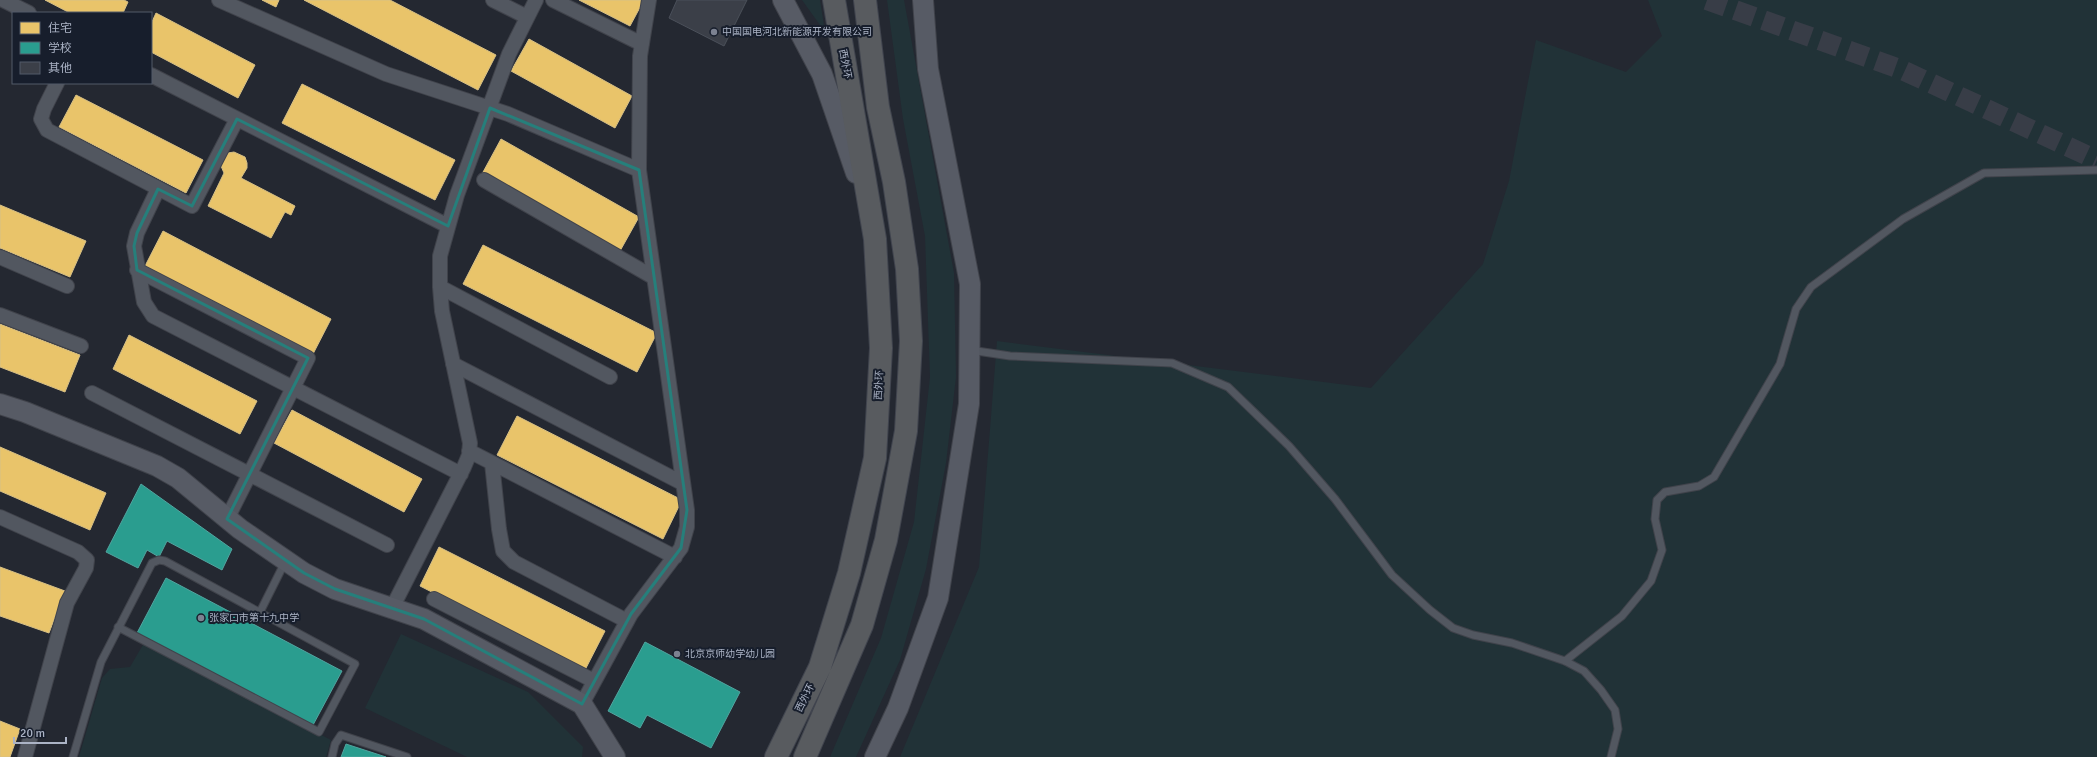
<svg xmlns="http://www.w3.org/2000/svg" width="2097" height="757" font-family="Signika,'Noto Sans SC',sans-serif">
  <rect width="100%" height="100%" fill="#242831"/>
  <!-- green -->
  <path fill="#213237" d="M802 0H820L825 32Z
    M887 0H904L954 273 956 377 946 463 926 569 900 660 856 757H830L881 638 914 522 930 377 925 236 903 119Z
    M1648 0H2097V757H900L979 567 997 341 1371 388 1483 264 1509 181 1536 40 1626 72 1662 36Z
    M401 634 528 692 583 747 582 757H467L365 708Z
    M144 643 331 740 326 757H79L102 678 110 669 130 667Z"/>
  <!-- homes -->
  <path fill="#e9c46a" stroke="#d6bf85" d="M45 0H124L128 2 123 13H70Z
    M262 0H279L276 7Z
    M304 0H390L496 55 478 90Z
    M579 0H644L630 26Z
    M156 13 255 65 238 98 151 52V24Z
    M529 39 632 96 615 128 511 71Z
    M302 84 455 160 435 200 282 123Z
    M76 95 203 160 186 193 59 127Z
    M501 139 639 217 620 251 482 174Z
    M234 152 245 157 247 163V168L241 178 295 206 291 215 285 212 271 238 208 206 224 173 221 166 222 162 228 153Z
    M0 205 86 241 70 277 0 248Z
    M163 231 331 319 313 354 145 266Z
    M483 245 657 333 637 372 463 284Z
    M0 324 80 355 65 392 0 367Z
    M129 335 257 401 240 434 113 369Z
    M292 410 422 479 404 512 274 443Z
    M517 416 682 500 663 539 497 455Z
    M0 447 106 493 90 530 0 491Z
    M439 547 605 631 585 670 420 586Z
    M0 567 65 591 49 633 0 616Z
    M0 721 20 729 10 757H0Z"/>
  <!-- schools -->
  <path fill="#2a9d8f" stroke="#51a49f" d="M141 484 232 549 222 570 167 541 159 557 147 550 138 568 106 552Z
    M166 578 342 671 313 725 137 633Z
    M645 642 740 692 711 748 647 715 640 728 608 711Z
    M346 744 386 757H341Z"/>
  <!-- building -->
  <path fill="#3b3f48" stroke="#4b505a" d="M677 0H747L724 46 669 18Z"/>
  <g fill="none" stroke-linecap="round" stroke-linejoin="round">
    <!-- secondary-tunnel -->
    <path stroke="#383d47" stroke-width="20" stroke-dasharray="20 10" stroke-linecap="butt" d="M1707 0 1900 69 2097 160"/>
    <defs>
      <path id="lane" d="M970 350 1010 356 1172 363 1228 387 1289 446 1335 499 1392 575 1430 610 1453 628 1473 635 1512 643 1565 661 1584 671 1601 690 1615 710 1618 729 1611 757
        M260 612 285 562
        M1565 661 1622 616 1651 581 1662 550 1655 519 1657 500 1665 492 1699 486 1714 477 1780 364 1796 309 1811 287 1903 219 1984 173 2097 170
        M73 757 101 662 152 563 159 560 165 561 355 664 319 732 118 627
        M332 757 335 744 341 735 407 757"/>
      <path id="street" d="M3 0 29 13
        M219 0 386 74 508 114 639 170 640 56 649 0
        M493 0 527 17
        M553 0 642 44
        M151 75 448 226
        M57 83 44 109 41 119 47 130 192 206 237 119
        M484 180 653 277
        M158 189 137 233 134 246 144 302 153 316 461 474
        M0 257 67 286
        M137 270 308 358 227 519
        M440 287 610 377
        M0 315 81 346
        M453 364 682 483
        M92 393 387 545
        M469 451 675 557
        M492 463 499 529 503 551 514 562 627 621
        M0 517 78 552 87 560 86 568 67 603 25 757
        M434 599 594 681
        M392 608 464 467 469 455 470 443 442 311 440 287V256L457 195 509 54 536 0
        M582 704 631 614 681 548 687 527V510L639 170"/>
      <path id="secondary" d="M783 0 822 74 856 173
        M0 404 25 412 157 466 178 478 240 529 304 573 335 589 424 619 582 704 615 757
        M875 757 898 708 938 598 969 404 970 284 928 69 923 0"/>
      <path id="highway" d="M776 757 820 667 849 573 875 458 881 348 875 239 834 0
        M805 757 862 625 886 540 906 431 911 341 907 269 894 182 878 107 865 0"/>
    </defs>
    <!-- lane casing -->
    <use href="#lane" stroke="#40434b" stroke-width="9"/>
    <!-- street casing -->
    <use href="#street" stroke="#40434b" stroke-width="16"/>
    <!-- secondary casing -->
    <use href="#secondary" stroke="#40434b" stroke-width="22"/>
    <!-- highway casing -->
    <use href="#highway" stroke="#40444e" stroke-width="24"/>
    <!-- lane -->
    <use href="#lane" stroke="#525760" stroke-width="7"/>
    <!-- street -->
    <use href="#street" stroke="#525760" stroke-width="14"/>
    <!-- secondary -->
    <use href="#secondary" stroke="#575b65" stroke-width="20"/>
    <!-- highway -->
    <use href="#highway" stroke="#585b5f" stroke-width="22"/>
  </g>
  <!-- marked area -->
  <path fill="none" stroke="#267f7b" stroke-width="3" stroke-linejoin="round" d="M490 108 639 170 687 510 681 548 631 614 582 704 424 619 335 589 304 573 227 519 308 358 137 270 134 246 137 233 158 189 192 206 237 119 448 226Z"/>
  <!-- markers -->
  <g fill="#7c8291" stroke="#171e2c" stroke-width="1.5">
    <circle cx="714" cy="32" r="4"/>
    <circle cx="201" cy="618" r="4"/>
    <circle cx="677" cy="654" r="4"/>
  </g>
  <g text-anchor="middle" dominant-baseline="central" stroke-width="4" stroke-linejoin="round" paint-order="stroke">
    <!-- poi labels -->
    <g font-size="10" fill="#abb3c5" stroke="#171e2c" text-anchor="start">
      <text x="722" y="32">中国国电河北新能源开发有限公司</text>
      <text x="209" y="618">张家口市第十九中学</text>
      <text x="685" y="654">北京京师幼学幼儿园</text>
    </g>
    <!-- street labels -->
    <g font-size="10" fill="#abb3c5" stroke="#171e2c">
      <text transform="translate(845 64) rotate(79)">西外环</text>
      <text transform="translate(879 385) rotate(-87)">西外环</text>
      <text transform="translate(805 698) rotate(-64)">西外环</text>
    </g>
  </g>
  <!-- legend -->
  <rect x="12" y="12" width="140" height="72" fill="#171e2c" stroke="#525a69"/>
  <rect x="20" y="22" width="20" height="12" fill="#e9c46a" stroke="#525a69"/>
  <text x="48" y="32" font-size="12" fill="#abb3c5">住宅</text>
  <rect x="20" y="42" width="20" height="12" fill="#2a9d8f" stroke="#525a69"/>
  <text x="48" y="52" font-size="12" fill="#abb3c5">学校</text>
  <rect x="20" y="62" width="20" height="12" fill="#3b3f48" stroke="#525a69"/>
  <text x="48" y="72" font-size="12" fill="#abb3c5">其他</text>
  <!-- scale -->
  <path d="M14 737v6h52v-6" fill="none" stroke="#abb3c5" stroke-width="2"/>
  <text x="20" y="737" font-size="12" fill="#abb3c5" stroke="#171e2c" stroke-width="3" paint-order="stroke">20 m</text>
</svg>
